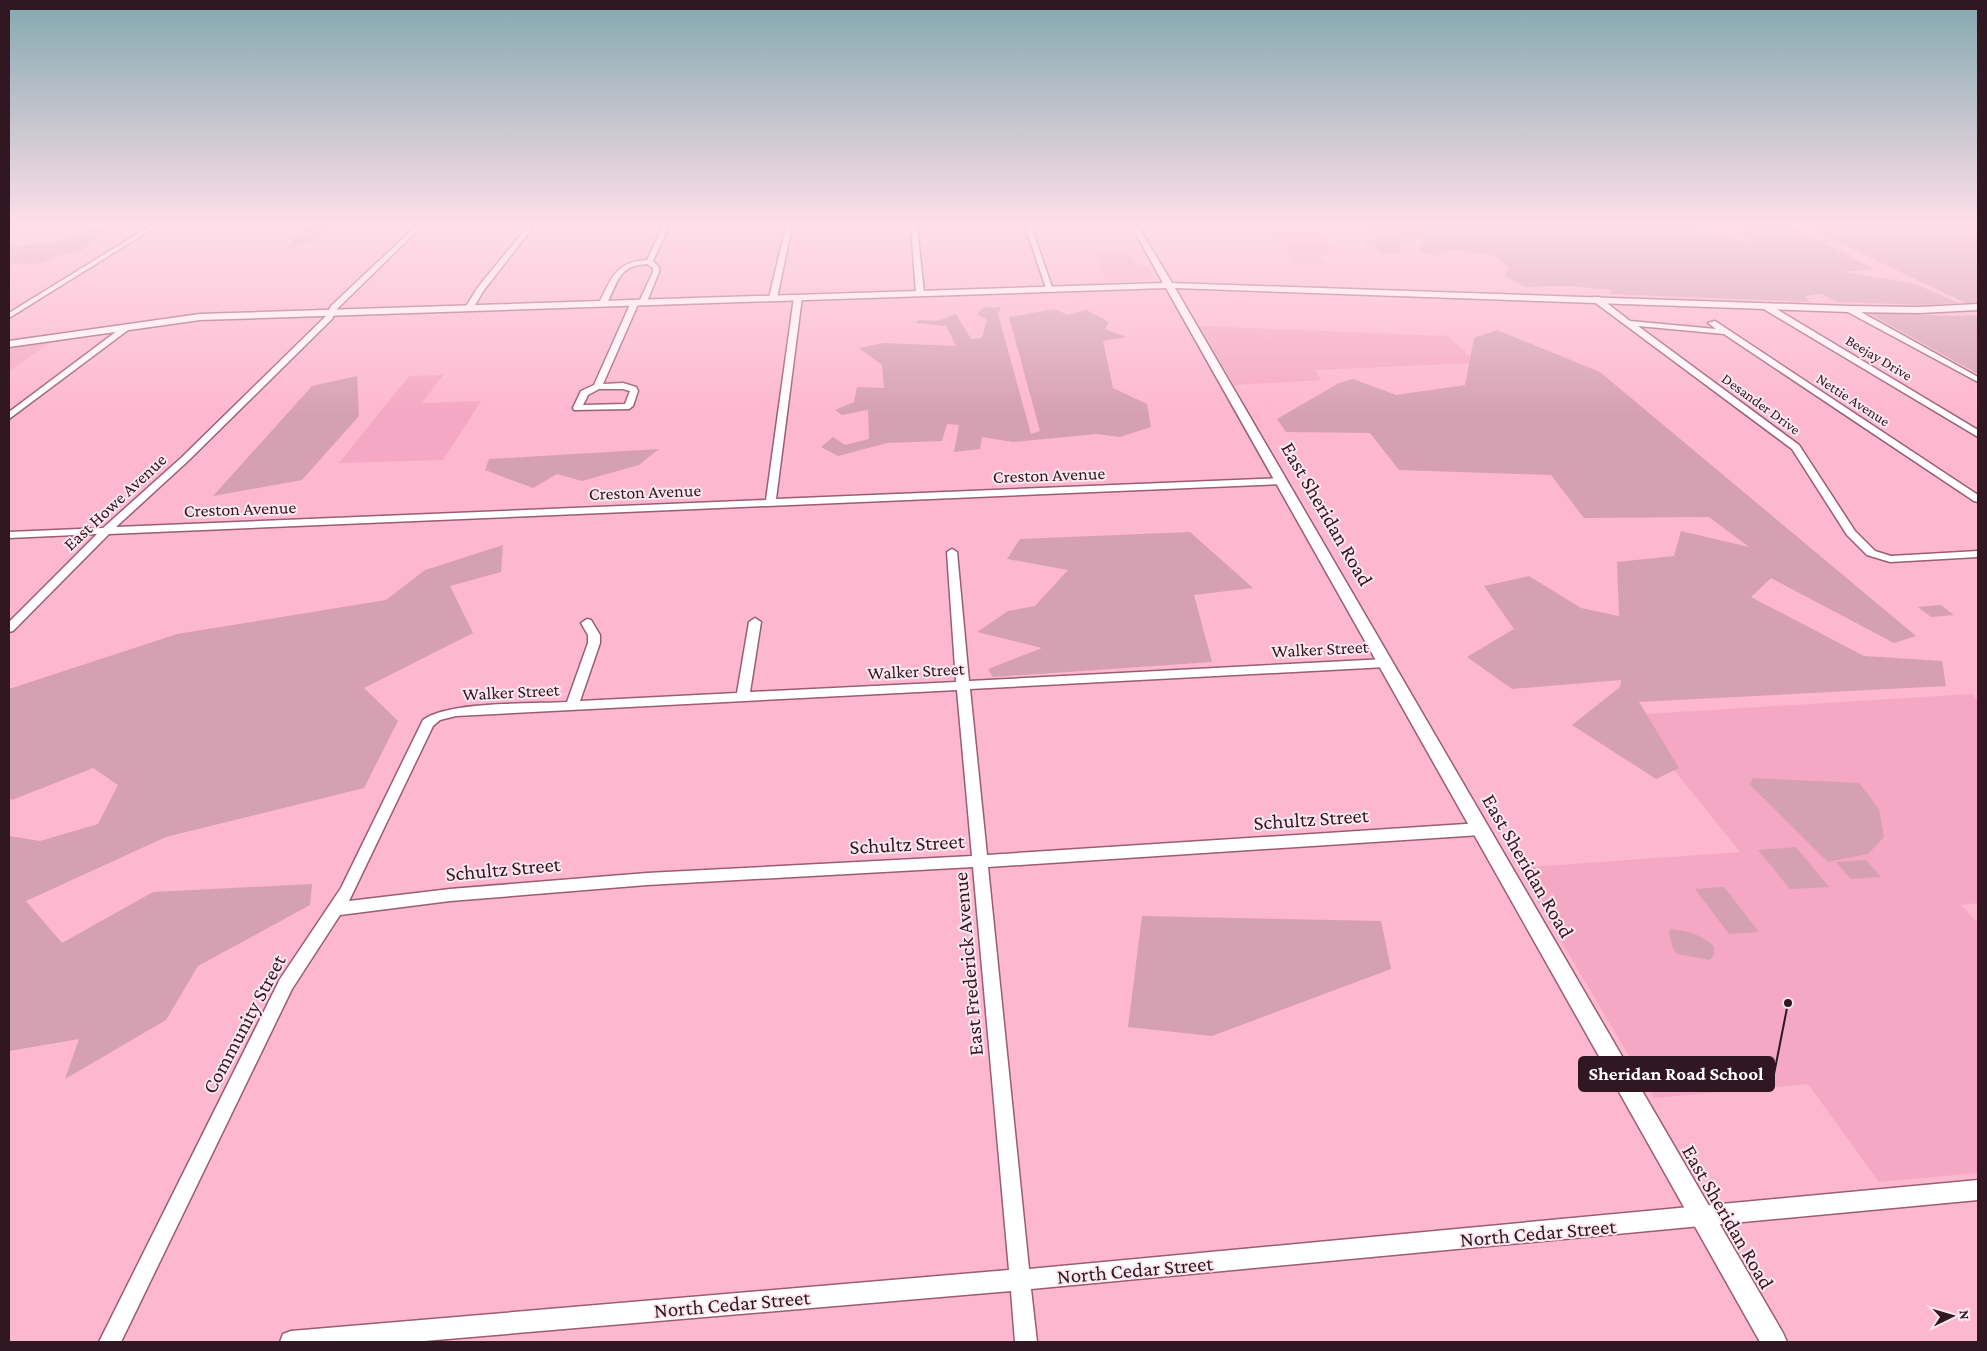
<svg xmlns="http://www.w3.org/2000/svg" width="1987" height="1351" font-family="'Crimson Pro',serif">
  <rect width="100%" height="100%" fill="#fdb7cf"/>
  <!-- built -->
  <path fill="#f4a8c3" d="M1316 226 1344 254 1318 255 1324 263 1296 264 1265 227Z
    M1096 255H1132L1137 265H1147L1154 277 1146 281 1107 282Z
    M1200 326 1448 336 1477 363 1315 370 1321 380 1234 385Z
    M51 342 9 371V348Z
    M443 375 422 403 481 401 443 460 339 463 409 376Z
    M1972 694 1978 700V903L1961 905 1978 923V1173L1879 1182 1808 1084 1654 1098 1518 868 1740 852 1630 715Z"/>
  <!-- green -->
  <path fill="#d5a0b2" d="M311 226H342L300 246 287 248 302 229Z
    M1357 226H1697L1704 231 1746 243 1752 239 1733 227 1724 226H1791L1874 269 1843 272 1916 284 1958 303 1921 305 1838 302 1821 294 1806 296 1809 302 1608 294 1613 290 1570 286 1525 287 1505 276 1509 267 1493 256 1455 249 1435 256 1419 251 1423 237H1401L1399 253H1384L1362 243 1387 236 1367 233 1369 228Z
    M1803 226H1978V303L1968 304Z
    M90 229H107L82 250 36 264 9 263V249L13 247 57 242Z
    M1001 307 998 314 1031 434 1040 431 1009 317 1055 309 1068 315 1086 310 1109 322 1105 329 1127 337 1103 341 1113 388 1147 404 1151 427 1120 437 1096 434 1013 442 982 437 980 449 954 452 959 425 947 424 942 441 887 443 838 456 821 447 833 437 845 445 869 439 868 410 842 415 835 410 854 402 857 387 884 388 882 365 859 348 884 343 956 346 946 326 916 323 918 320 937 321 956 314 971 339 982 338 987 320 977 314 983 308Z
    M1868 313 1953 316 1978 315V374Z
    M1497 330 1600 372 1916 636 1894 643 1771 578 1751 597 1864 656 1942 661 1946 686 1639 702 1679 768 1656 779 1572 725 1620 687 1621 680 1512 689 1467 657 1514 629 1484 586 1529 576 1581 608 1619 616 1617 562 1674 556 1681 531 1749 547 1709 517 1584 518 1551 475 1399 470 1370 433 1286 432 1277 419 1339 383 1353 379 1396 395 1465 385 1474 338Z
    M357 376 359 416 302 480 213 496 312 386Z
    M659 449 639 465 582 481 557 474 533 488 485 470 489 459Z
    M1190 532 1253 588 1194 595 1212 662 993 677 988 669 1042 648 977 632 1008 611 1035 606 1068 570 1007 559 1020 539Z
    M503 545 501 572 450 586 473 633 364 688 398 721 364 788 166 837 26 901 62 943 153 892 312 884 310 905 198 966 166 1020 65 1079 79 1039 9 1051V836L40 841 98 824 118 785 93 768 12 800 9 798V689L177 634 386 600 425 570Z
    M1941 605 1954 615 1931 617 1918 607Z
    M1753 778 1859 783 1879 809 1884 837 1868 854 1828 862 1750 785Z
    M1796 847 1829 887 1790 889 1758 850Z
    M1866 860 1881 877 1851 879 1836 862Z
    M1724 887 1759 932 1729 934 1695 889Z
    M1142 916 1381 921 1391 969 1212 1036 1128 1027Z
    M1670 929C1687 931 1701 934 1714 946V955L1710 960 1677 954 1673 948 1669 934Z"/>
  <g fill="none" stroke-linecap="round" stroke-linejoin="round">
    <defs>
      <path id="minor" d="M150 226H157L9 318V313Z
        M416 226H422L337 309 332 319 188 461 116 527 766 500 794 297 798 295 802 297 776 499 1282 478 1287 481 1282 484 109 534 13 631 9 632V622L97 534 9 538V532L103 528 182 457 326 316 331 306Z
        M528 226H534L484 290 472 310H466L465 308 478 287Z
        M663 226H669L653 261 659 267V272L646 304 639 302 653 272V268L647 264C618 265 618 283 606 305H600L599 303C612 278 615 262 647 260Z
        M786 226H792L777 298 773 300 769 298Z
        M911 226H917L924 293 920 295 916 293Z
        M1025 226H1031L1053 290 1046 288Z
        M1593 297H1599L1630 321 1716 329 1708 323 1715 321 1978 495V502L1974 501 1724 334 1638 326 1799 445 1855 531 1875 551 1891 556 1978 551V557L1890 562 1867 555 1847 535 1792 449 1593 301Z
        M632 300 639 302 603 384 623 383 636 387 638 391 633 406 629 409 574 410 573 408 581 391 594 385ZM599 389H623L630 391 625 404 583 405 588 395Z
        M1762 304H1768L1978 430V437L1762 308Z
        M1846 307H1852L1978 377V382L1846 311Z
        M125 325 132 327 9 419V412Z
        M952 549 957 552 969 681 1386 659 1392 663 1386 667 970 689 987 855 1481 823 1486 825 1488 829 1486 833 1481 835 988 867 1029 1269 1978 1180V1200L1031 1289 1037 1342H1015L1011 1291 412 1342H280L283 1334 291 1331 1009 1270 973 867 647 885 450 901 340 915 292 989 121 1342H99L280 979 341 888 423 720C448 701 533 704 567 702L588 643V635L581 623 587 619 591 620 600 635V643L580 701 737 693 749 622 755 618 761 622 750 692 956 682 947 552ZM957 690 972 856 647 873 450 889 349 901 433 726 440 720 456 716Z"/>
      <path id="tertiary" d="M1132 226H1138L1172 283 1849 306 1919 307 1978 304V310L1919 313 1849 312 1175 288 1783 1333 1787 1342H1760L1166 288 200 320 9 347V341L200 314 1163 283Z"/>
    </defs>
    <!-- minor casing -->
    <use href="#minor" stroke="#9a5d73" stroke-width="3"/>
    <!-- tertiary casing -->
    <use href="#tertiary" stroke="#9a5d73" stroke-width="3"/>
    <!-- minor -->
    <use href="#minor" fill="#fff" fill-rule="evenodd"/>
    <!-- tertiary -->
    <use href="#tertiary" fill="#fff" fill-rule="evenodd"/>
  </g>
  <!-- sky -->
  <linearGradient id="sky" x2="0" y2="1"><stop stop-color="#83a8af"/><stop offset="0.54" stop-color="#fedfe9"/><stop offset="1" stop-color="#fedfe9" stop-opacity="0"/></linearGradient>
  <rect width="1987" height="415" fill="url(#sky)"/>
  <g text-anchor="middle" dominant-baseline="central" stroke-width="4" stroke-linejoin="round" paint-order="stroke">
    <!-- far-street labels -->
    <g font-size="15" fill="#301721" stroke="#fee8ef">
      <text transform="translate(1879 358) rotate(31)">Beejay Drive</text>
      <text transform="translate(1853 400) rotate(33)">Nettie Avenue</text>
      <text transform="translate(1761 404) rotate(36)">Desander Drive</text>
    </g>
    <!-- street labels -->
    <g font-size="18" fill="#301721" stroke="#fee8ef">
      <text transform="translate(1049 475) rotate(-2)">Creston Avenue</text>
      <text transform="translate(645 492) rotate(-2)">Creston Avenue</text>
      <text transform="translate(115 502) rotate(-43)">East Howe Avenue</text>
      <text transform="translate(240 509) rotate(-2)">Creston Avenue</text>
      <text transform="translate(1320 649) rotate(-3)">Walker Street</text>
      <text transform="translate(916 671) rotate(-3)">Walker Street</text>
      <text transform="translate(511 692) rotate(-3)">Walker Street</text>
    </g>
    <!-- near-street labels -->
    <g font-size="21" fill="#301721" stroke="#fee8ef">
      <text transform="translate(1327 514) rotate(60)">East Sheridan Road</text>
      <text transform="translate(1311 819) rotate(-4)">Schultz Street</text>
      <text transform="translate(907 844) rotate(-3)">Schultz Street</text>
      <text transform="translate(1528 866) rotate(60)">East Sheridan Road</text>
      <text transform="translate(503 869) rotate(-5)">Schultz Street</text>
      <text transform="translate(968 964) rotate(-95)">East Frederick Avenue</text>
      <text transform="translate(244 1024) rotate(-62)">Community Street</text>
      <text transform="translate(1728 1217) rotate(60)">East Sheridan Road</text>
      <text transform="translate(1538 1233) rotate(-5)">North Cedar Street</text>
      <text transform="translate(1135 1270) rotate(-5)">North Cedar Street</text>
      <text transform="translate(732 1304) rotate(-5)">North Cedar Street</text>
    </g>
  </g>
  <!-- callouts -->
  <path fill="none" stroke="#301721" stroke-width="2" d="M1788 1003L1774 1074"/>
  <circle fill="#301721" stroke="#fee8ef" stroke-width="2" cx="1788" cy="1003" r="5"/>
  <rect fill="#301721" stroke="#301721" stroke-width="2" x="1579" y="1057" width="195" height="34" rx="5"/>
  <g font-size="19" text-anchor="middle" font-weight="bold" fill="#fff">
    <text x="1676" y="1080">Sheridan Road School</text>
  </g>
  <!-- border -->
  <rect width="1987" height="1351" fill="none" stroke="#301721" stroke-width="20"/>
  <!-- north arrow -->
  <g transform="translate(1952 1316) rotate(85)" stroke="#fee8ef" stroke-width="4" paint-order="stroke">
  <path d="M0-4L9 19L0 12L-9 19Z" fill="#301721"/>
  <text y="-8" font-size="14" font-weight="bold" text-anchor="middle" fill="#301721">N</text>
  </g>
</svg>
